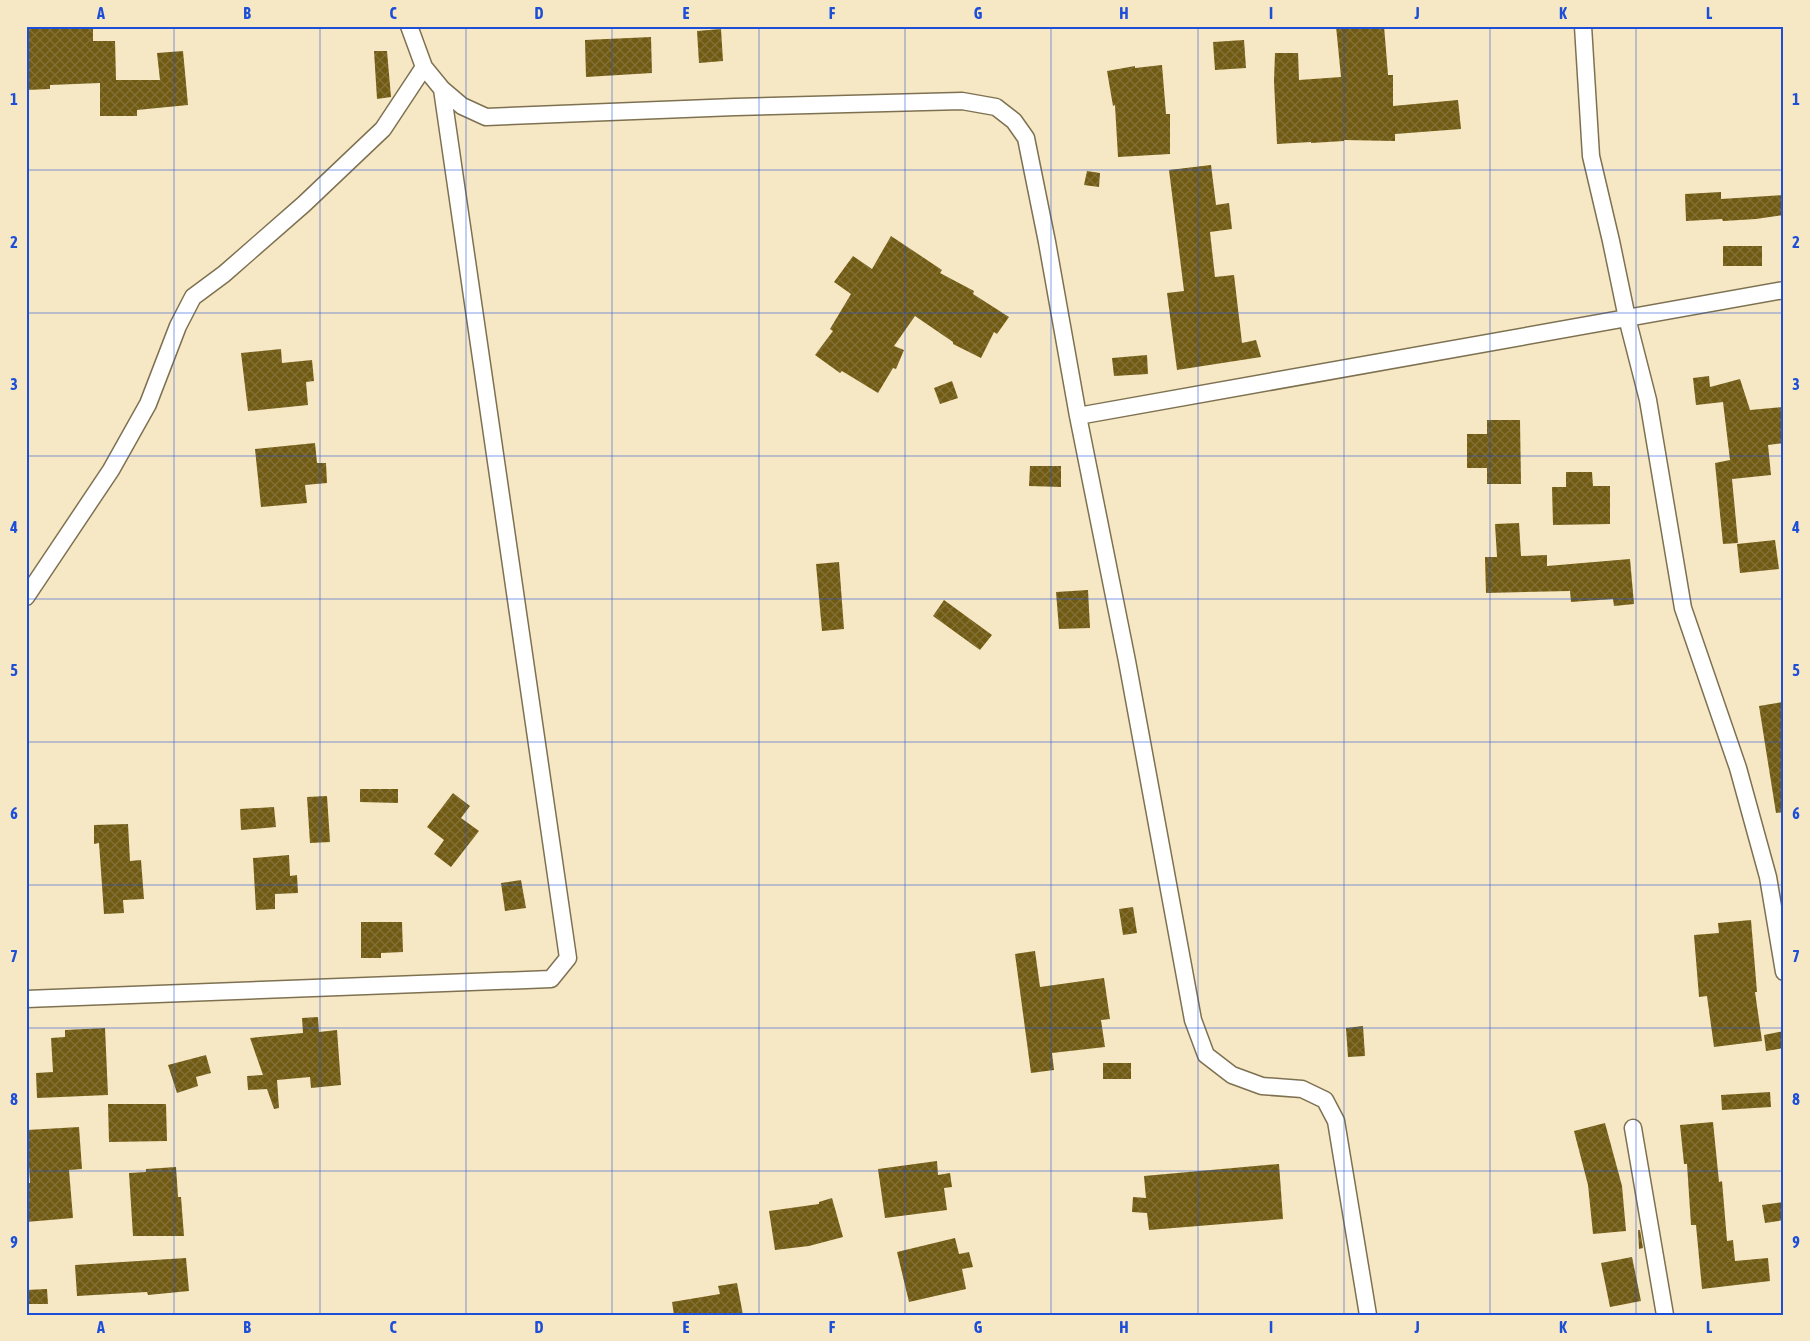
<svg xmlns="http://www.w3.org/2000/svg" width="1810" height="1341" font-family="'Asap Condensed',sans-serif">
  <defs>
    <pattern id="building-cross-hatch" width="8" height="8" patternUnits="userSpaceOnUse" patternTransform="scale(1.25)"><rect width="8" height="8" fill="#715a12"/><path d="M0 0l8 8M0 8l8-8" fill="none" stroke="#83713a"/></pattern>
  </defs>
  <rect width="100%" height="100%" fill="#f6e8c4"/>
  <!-- building -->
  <path fill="url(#building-cross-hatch)" d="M1336 26H1384L1388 75H1393V106L1458 100 1461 129 1395 134V141L1344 140V141L1311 143V142L1277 144 1274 81 1275 53H1298L1299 80 1341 77Z
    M26 27H93V41H115L116 80H160L157 53 183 51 188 105 137 110V116H100V83L50 85V89L26 90Z
    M721 29 723 61 699 63 697 31Z
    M651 37 652 73 586 77 585 40Z
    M1244 40 1246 68 1215 70 1213 42Z
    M374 51H387L391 97 377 99Z
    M1162 65 1166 114H1170V154L1118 157 1115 105 1113 106 1107 71 1135 66V68Z
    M1211 165 1216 205 1229 203 1232 229 1210 232 1215 277 1234 275 1242 343 1256 340 1261 357 1177 370 1167 293 1184 291 1169 170Z
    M1087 171 1100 173 1099 187 1084 185Z
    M1721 192V199L1784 195V215L1756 219 1723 221 1722 219 1686 221 1685 194Z
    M891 236 942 270 940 273 974 291 973 294 1009 317 997 334 994 332 981 358 953 344V342L915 316 894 346 904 350 896 369 893 368 878 393 842 371 840 373 815 355 833 331 830 329 851 294 834 282 853 256 872 269Z
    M1723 246H1762V266H1723Z
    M281 349 282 363 312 360 314 381 306 382 308 405 248 411 241 353Z
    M1147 355 1148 374 1114 376 1112 358Z
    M1709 376 1710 387 1740 379 1750 410 1784 407V443L1768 445 1771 475 1732 479 1738 543 1723 544 1720 514 1715 463 1730 460 1723 402 1696 405 1693 378Z
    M952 381 958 398 940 404 934 388Z
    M1487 420H1520L1521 484H1487V468H1467V434H1487Z
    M315 443 317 463H326L327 483 305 485 307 503 261 507 255 449Z
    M1030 466H1061V487L1029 486Z
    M1566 472H1592L1593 486H1610V524L1553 525 1552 487H1566Z
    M1519 523 1521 556 1547 555V566L1630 559 1634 604 1614 606 1613 599 1571 602 1570 591 1486 593 1485 557H1497L1495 524Z
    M1775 540 1779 569 1740 573 1737 544Z
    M839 562 844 629 822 631 816 564Z
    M1088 590 1090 628 1059 629 1056 592Z
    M944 600 992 635 980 650 933 616Z
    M1783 702 1784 812 1776 813 1759 706Z
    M360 789H398V803L360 802Z
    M453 793 470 806 461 818 479 831 451 867 434 854 444 840 427 827Z
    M327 796 330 842 310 843 307 797Z
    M274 807 276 827 241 830 240 809Z
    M128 824 130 861 141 860 144 899 123 900 124 913 104 914 99 843 94 844V825Z
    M289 855 290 876 297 875 298 893 275 894V909L256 910 253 858Z
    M521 880 526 908 505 911 501 883Z
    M1133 907 1137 933 1123 935 1119 909Z
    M1751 920 1757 992H1755L1762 1041 1714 1047 1707 996 1699 997 1694 935 1719 933 1718 923Z
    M361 922H402L403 952 381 953V958H361Z
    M1035 951 1040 987 1104 978 1110 1019 1101 1020 1105 1047 1052 1053 1054 1070 1031 1073 1015 954Z
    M318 1017 319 1032 337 1030 341 1085 311 1088 310 1077 277 1080 279 1108 274 1109 267 1089 248 1090 247 1076 263 1075 250 1038 303 1033 302 1018Z
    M1363 1026 1365 1056 1348 1057 1346 1028Z
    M105 1028 108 1095 37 1098 36 1073 53 1072 51 1038 65 1037V1030Z
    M1784 1031V1048L1766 1051 1764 1035Z
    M206 1055 211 1073 196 1077 198 1086 177 1093 168 1065Z
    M1103 1063H1131V1079H1103Z
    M1770 1092 1771 1107 1722 1110 1721 1095Z
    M108 1104H166L167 1141 109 1142Z
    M1713 1122 1719 1182 1722 1181 1727 1241 1733 1240 1735 1261 1768 1258 1770 1281 1702 1289 1696 1225H1691L1687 1164H1684L1680 1125Z
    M1605 1123 1622 1186 1626 1231 1593 1234 1588 1185 1574 1131Z
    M79 1127 82 1169 69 1170 73 1218 26 1222V1183H30L27 1130Z
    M937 1161 938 1175 950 1173 952 1187 944 1188 947 1210 885 1218 878 1169Z
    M1279 1164 1283 1219 1149 1230 1147 1213 1132 1212 1133 1197 1146 1198 1144 1176Z
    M176 1167 178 1197H181L184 1236H133L129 1173 146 1172V1169Z
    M832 1198 843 1237 809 1246 775 1250 769 1211 819 1204V1202Z
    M1784 1202V1220L1765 1223 1762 1205Z
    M1638 1230H1640L1643 1248 1639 1249Z
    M955 1238 959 1254 969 1252 973 1267 962 1269 966 1289 909 1302 897 1252Z
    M1632 1257 1641 1301 1610 1307 1601 1263Z
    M186 1258 189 1291 148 1295 147 1292 77 1296 75 1265Z
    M737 1283 743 1315H674L672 1302 720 1294 718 1286Z
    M47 1289 48 1304H26V1290Z"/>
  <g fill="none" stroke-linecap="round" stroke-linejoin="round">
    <defs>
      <path id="street" d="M409 26 424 67 442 89 462 106 486 117 735 107 962 101 996 107 1014 121 1026 138 1047 242 1078 416 1784 290
        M1583 26 1591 156 1611 241 1627 318 1648 400 1683 608 1738 768 1768 877 1784 972
        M1078 416 1127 661 1193 1020 1206 1055 1232 1075 1262 1086 1302 1089 1325 1100 1336 1121 1368 1315
        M26 597 111 470 148 404 178 326 193 297 224 274 304 204 383 129 424 67
        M26 999 551 979 568 958 442 89
        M1633 1128 1665 1315"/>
    </defs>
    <!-- street casing -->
    <use href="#street" stroke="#7e7151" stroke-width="19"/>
    <!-- street -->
    <use href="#street" stroke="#fff" stroke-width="16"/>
  </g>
  <!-- grid -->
  <path fill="none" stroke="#1d4ed8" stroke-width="1" stroke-opacity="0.55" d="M174 26V1315M320 26V1315M466 26V1315M612 26V1315M759 26V1315M905 26V1315M1051 26V1315M1198 26V1315M1344 26V1315M1490 26V1315M1636 26V1315M26 170H1784M26 313H1784M26 456H1784M26 599H1784M26 742H1784M26 885H1784M26 1028H1784M26 1171H1784"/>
  <!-- border -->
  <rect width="1810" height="1341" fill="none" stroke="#f6e8c4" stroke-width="55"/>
  <rect x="28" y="28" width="1754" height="1286" fill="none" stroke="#1d4ed8" stroke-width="2"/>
  <g font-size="16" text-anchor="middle" font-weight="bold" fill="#1d4ed8">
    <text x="101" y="19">A</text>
    <text x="247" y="19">B</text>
    <text x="393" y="19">C</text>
    <text x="539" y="19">D</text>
    <text x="686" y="19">E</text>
    <text x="832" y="19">F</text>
    <text x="978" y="19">G</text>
    <text x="1124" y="19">H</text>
    <text x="1271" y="19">I</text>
    <text x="1417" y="19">J</text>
    <text x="1563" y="19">K</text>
    <text x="1709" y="19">L</text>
    <text x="14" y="105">1</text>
    <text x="1796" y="105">1</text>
    <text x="14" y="248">2</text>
    <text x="1796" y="248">2</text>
    <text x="14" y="390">3</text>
    <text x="1796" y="390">3</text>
    <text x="14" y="533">4</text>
    <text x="1796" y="533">4</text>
    <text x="14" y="676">5</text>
    <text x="1796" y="676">5</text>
    <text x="14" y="819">6</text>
    <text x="1796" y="819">6</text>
    <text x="14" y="962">7</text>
    <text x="1796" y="962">7</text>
    <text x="14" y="1105">8</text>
    <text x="1796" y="1105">8</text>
    <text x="14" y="1248">9</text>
    <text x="1796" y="1248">9</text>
    <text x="101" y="1333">A</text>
    <text x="247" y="1333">B</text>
    <text x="393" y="1333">C</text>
    <text x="539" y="1333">D</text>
    <text x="686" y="1333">E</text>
    <text x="832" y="1333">F</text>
    <text x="978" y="1333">G</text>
    <text x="1124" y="1333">H</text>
    <text x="1271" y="1333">I</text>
    <text x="1417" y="1333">J</text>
    <text x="1563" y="1333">K</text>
    <text x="1709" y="1333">L</text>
  </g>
</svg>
